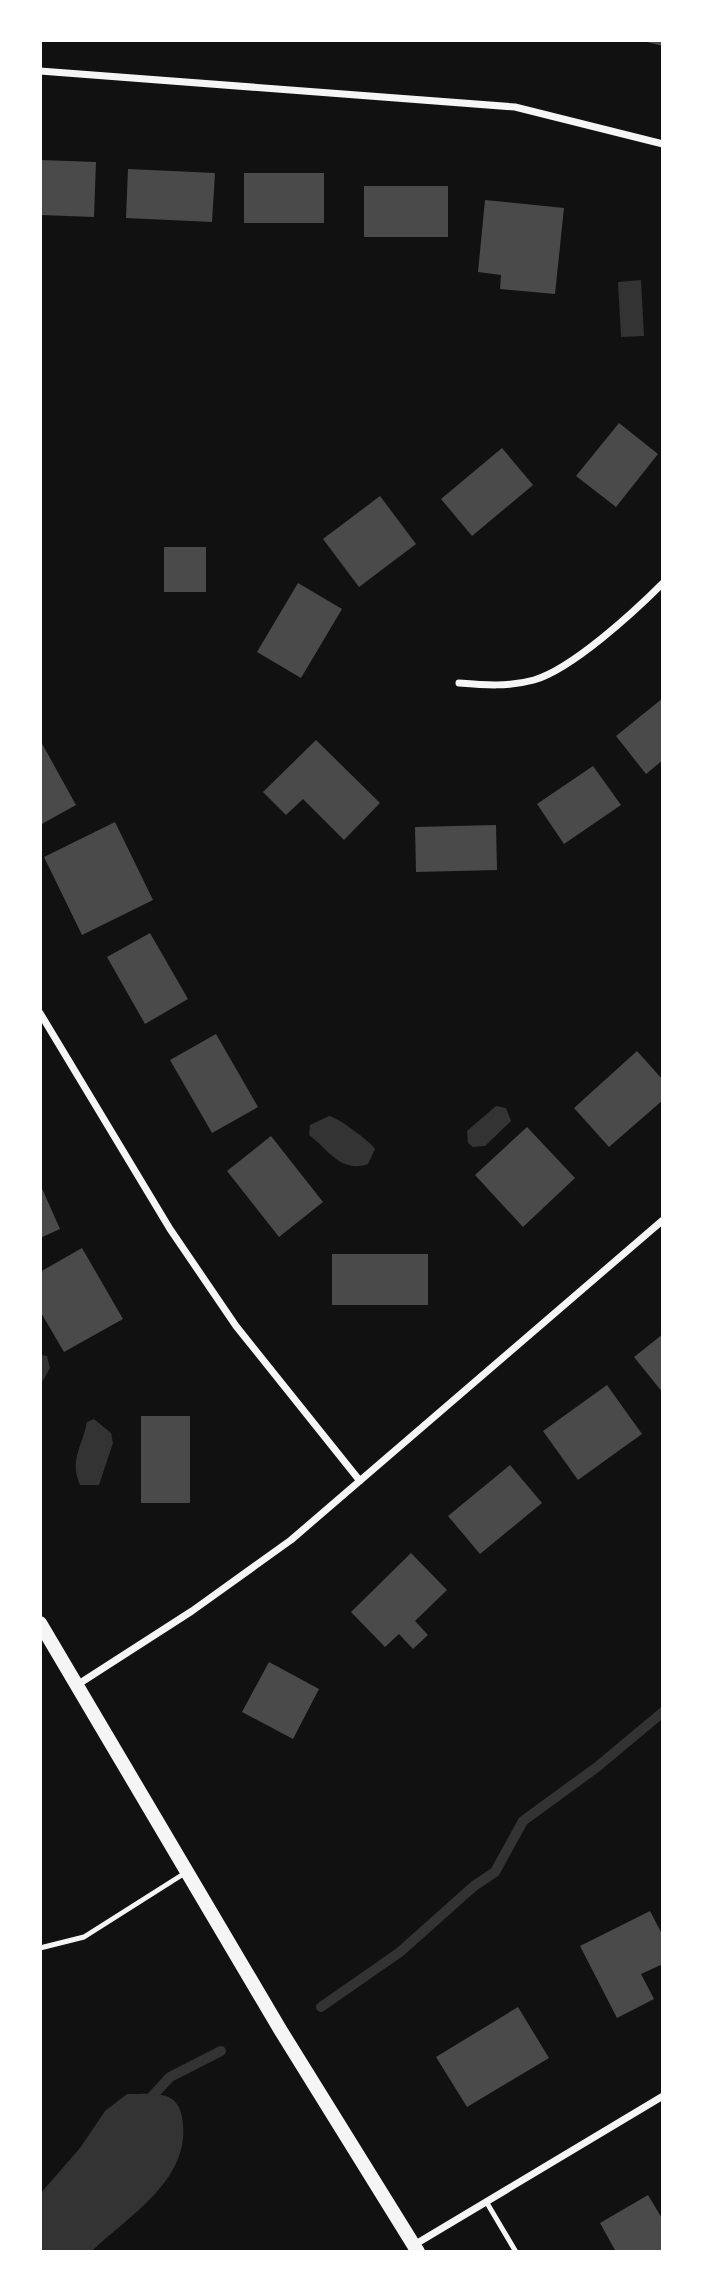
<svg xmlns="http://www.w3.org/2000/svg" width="703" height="2292" font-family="'Alegreya Sans',sans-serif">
  <rect width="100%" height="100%" fill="#111"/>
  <!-- water -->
  <path fill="#333" d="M641 280 644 336 621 337 618 282Z
    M496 1106 506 1108 511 1121 485 1146 473 1147 468 1143 467 1131Z
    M329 1116C336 1116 371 1142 375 1149L368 1164C341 1174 327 1148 309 1135L310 1125Z
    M40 1355 47 1356 50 1368 40 1386Z
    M94 1419 111 1433 113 1443 99 1485H80C69 1459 82 1448 87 1422Z
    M127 2094C156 2094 181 2088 183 2125 188 2182 127 2217 91 2252H40V2194L80 2148 105 2111Z"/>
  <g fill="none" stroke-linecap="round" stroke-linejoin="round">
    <!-- stream -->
    <path stroke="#333" stroke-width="10" d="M321 2007 400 1952 474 1886 495 1872 523 1821 597 1767 663 1712
      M145 2104 170 2077 221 2051"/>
  </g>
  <!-- building -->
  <path fill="#4a4a4a" d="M643 40H663V46L643 41Z
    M40 160 96 162 94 217 40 215Z
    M128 169 215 173 212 222 126 218Z
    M244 173H324V223H244Z
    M364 186H448V237H364Z
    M485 200 564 208 555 294 500 289 501 275 478 272Z
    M619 423 658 454 616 507 576 476Z
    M502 448 533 485 472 536 441 499Z
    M380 496 416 544 359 587 323 539Z
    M164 547H206V592H164Z
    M298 583 342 609 301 678 257 652Z
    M663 698V760L646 774 616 736Z
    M40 740 76 805 40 825Z
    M316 740 380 803 344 840 303 799 286 815 263 792Z
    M593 766 621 805 564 844 537 804Z
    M115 822 153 900 82 935 44 857Z
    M496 825 497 870 416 872 415 827Z
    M150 933 188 999 145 1024 107 957Z
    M216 1034 258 1107 212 1133 170 1060Z
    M637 1051 663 1080V1100L609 1147 574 1108Z
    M527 1127 575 1178 523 1227 475 1175Z
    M271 1136 323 1202 279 1237 227 1171Z
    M40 1184 60 1229 40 1238Z
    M82 1248 123 1319 64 1352 40 1311V1272Z
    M332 1254H428V1305H332Z
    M663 1334V1393L634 1357Z
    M607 1385 642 1434 578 1480 543 1431Z
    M141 1416H190V1503H141Z
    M510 1465 542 1503 480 1554 448 1516Z
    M411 1553 447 1590 415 1621 428 1635 413 1649 399 1634 385 1647 351 1612Z
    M269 1662 319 1689 293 1739 242 1712Z
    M650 1911 663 1936V1964L641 1974 654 1999 617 2018 580 1946Z
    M518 2007 549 2058 467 2107 436 2057Z
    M648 2195 663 2220V2252H616L600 2223Z"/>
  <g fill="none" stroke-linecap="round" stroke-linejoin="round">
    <!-- service -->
    <path stroke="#f5f5f5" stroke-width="5" d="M40 1948 84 1937 185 1873
      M487 2203 516 2252"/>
    <!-- minor -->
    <path stroke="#f5f5f5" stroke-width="7" d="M40 71 515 107 663 144
      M459 683C484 685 509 687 534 680 572 669 634 612 663 583
      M40 1013 170 1229 236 1326 360 1481
      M77 1685 192 1611 291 1540 663 1220
      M414 2245 663 2096"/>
    <!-- secondary -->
    <path stroke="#f5f5f5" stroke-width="14" d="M40 1623 281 2031 418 2252"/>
  </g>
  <!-- border -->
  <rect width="703" height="2292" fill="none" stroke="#ffffff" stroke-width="84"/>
</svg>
